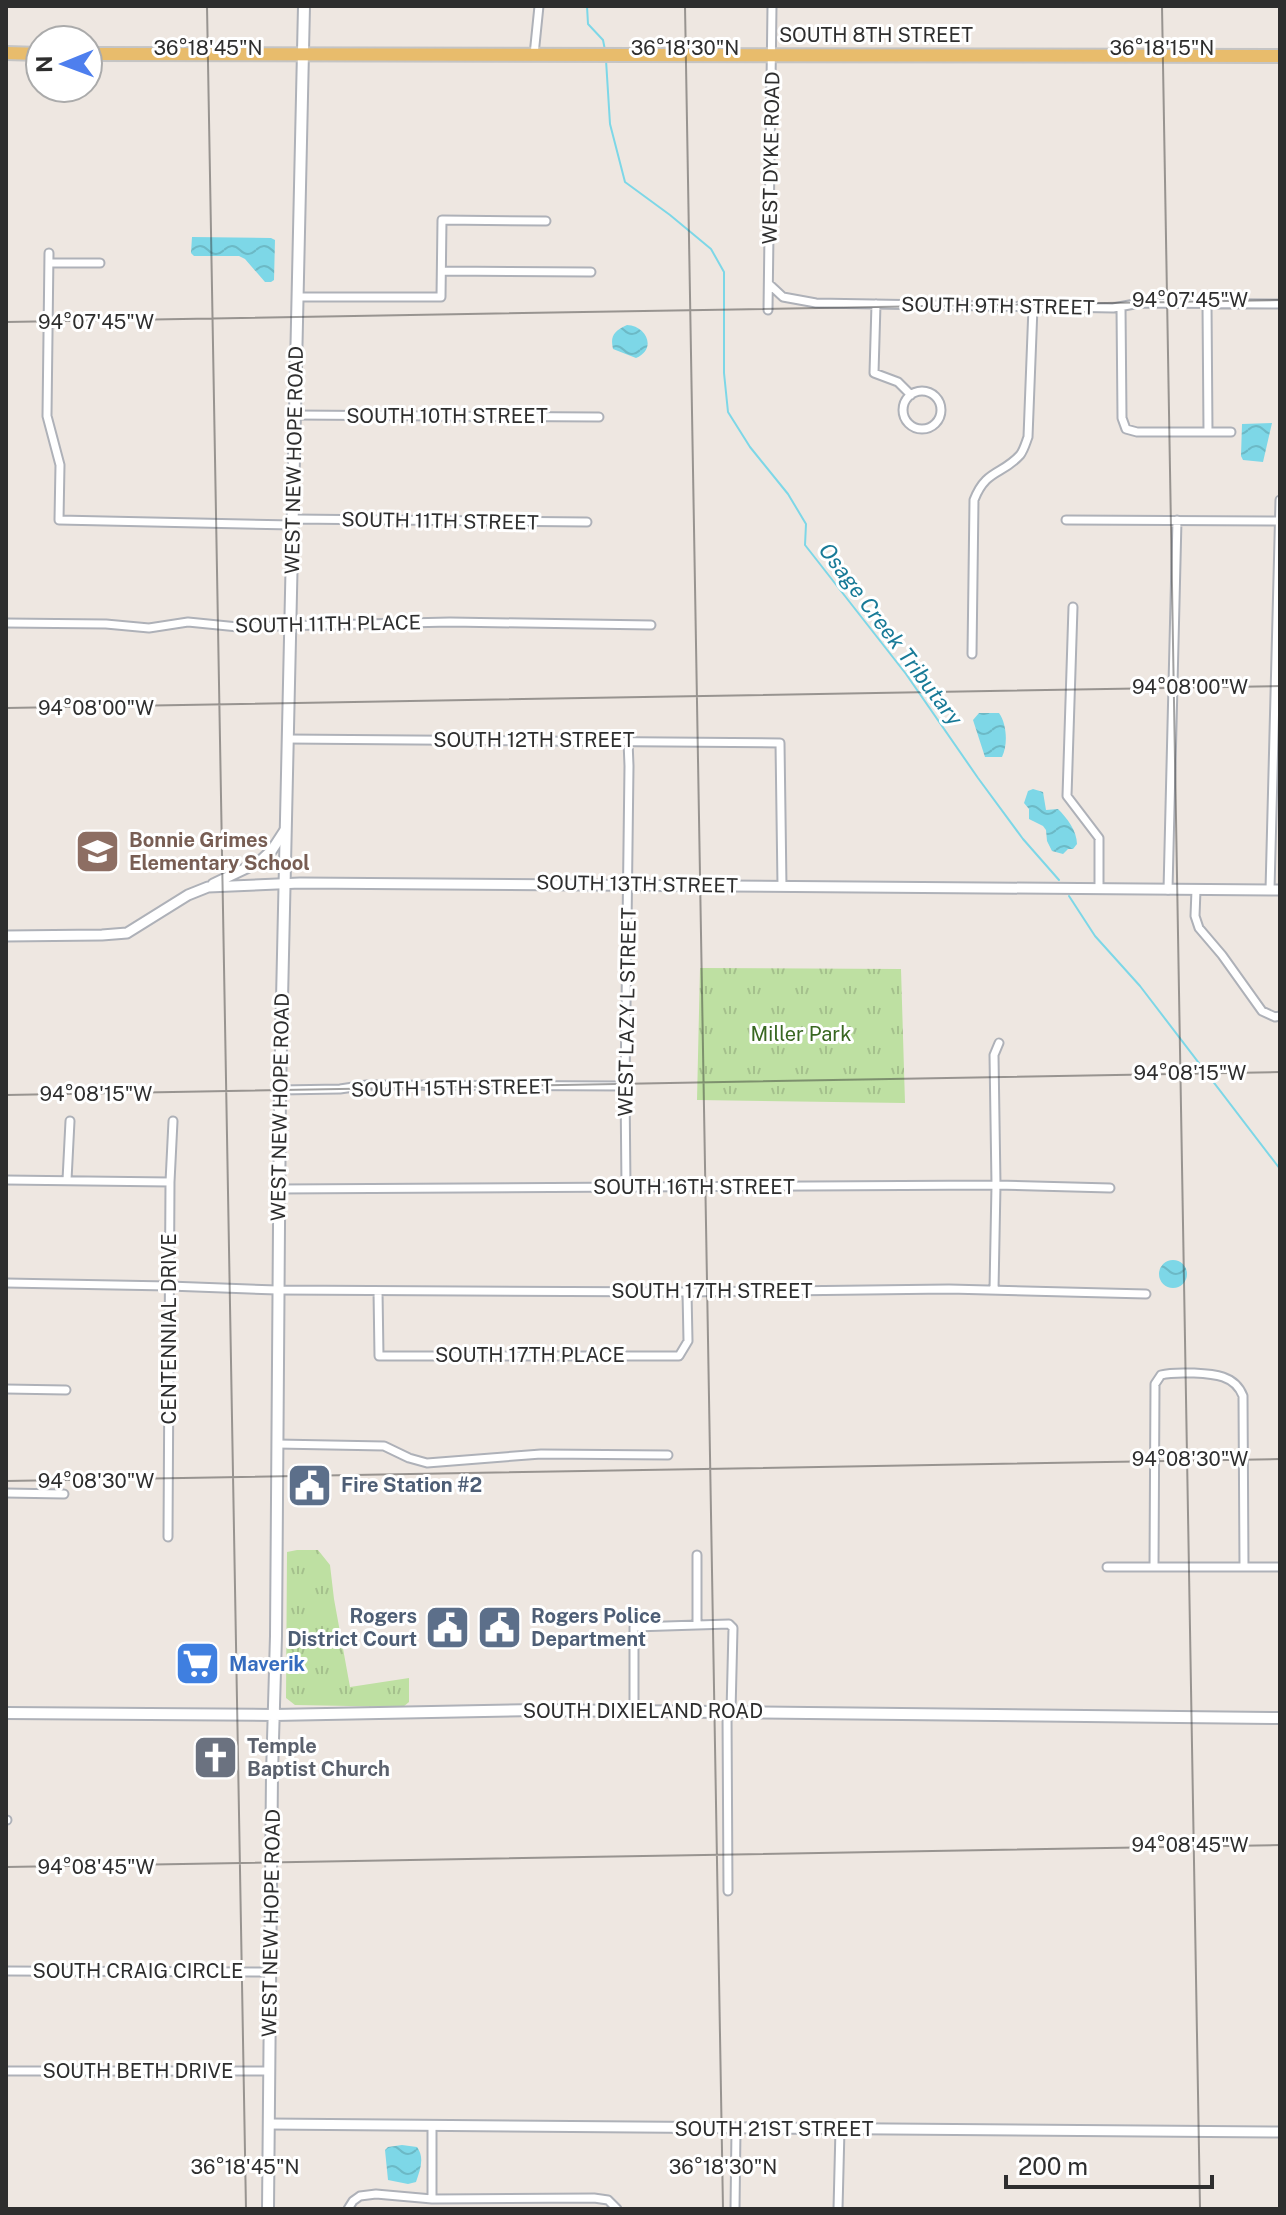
<svg xmlns="http://www.w3.org/2000/svg" width="1286" height="2215" font-family="'Public Sans',sans-serif">
  <defs>
    <pattern id="park-tufts" width="24" height="20" patternUnits="userSpaceOnUse" patternTransform="scale(2)"><rect width="24" height="20" fill="#bee0a2"/><path d="M3 7l-1-3M5 7V3M7 7l1-3M15 17l-1-3M17 17v-4M19 17l1-3" fill="none" stroke="#a4c08c"/></pattern>
    <pattern id="water-waves" width="16" height="10" patternUnits="userSpaceOnUse" patternTransform="scale(2)"><rect width="16" height="10" fill="#7dd7e7"/><path d="M0 5q4-4 8 0t8 0" fill="none" stroke="#6cb9c6"/></pattern>
  </defs>
  <rect width="100%" height="100%" fill="#eee7e1"/>
  <!-- park -->
  <path fill="url(#park-tufts)" d="M700 968 901 969 905 1103 697 1100Z
    M297 1550H318L330 1565 334 1599 350 1687 409 1678V1702L403 1707 295 1705 286 1698 287 1552Z"/>
  <!-- water -->
  <path fill="url(#water-waves)" d="M192 237 271 238 275 240 274 280 271 282H265L245 259 239 256H194L191 253Z
    M627 325C647 326 657 349 636 358L613 349C610 336 614 331 627 325Z
    M1272 423 1263 462 1243 460 1241 456 1242 424Z
    M979 713H999C1007 724 1008 745 1002 757H985L973 720Z
    M1033 789 1043 792 1046 810 1058 809C1067 818 1077 831 1077 844L1073 849H1068L1063 854 1052 851 1047 841 1046 830 1043 826 1029 819V809L1024 803 1028 791Z
    M1159 1274a14 14 0 1 1 28 0a14 14 0 1 1-28 0Z
    M402 2145 417 2147C425 2158 420 2170 416 2182L408 2184 388 2180 385 2150 388 2147Z"/>
  <g fill="none" stroke-linecap="round" stroke-linejoin="round">
    <!-- stream -->
    <path stroke="#7dd7e7" stroke-width="2" d="M587 6 588 24 603 40 605 50
      M606 60 610 124 625 182 670 215 711 249 724 272V373L728 412 750 447 788 494 806 524 805 545 906 674 978 778 1023 839 1059 880
      M1069 896 1095 936 1140 986 1280 1169"/>
    <defs>
      <path id="minor" d="M534 55 539 6
        M49 253 47 416 60 465 59 520 293 525
        M49 263H100
        M442 271 591 272
        M769 284 783 297 816 303 1113 308 1140 303 1280 304
        M297 297H441L442 220 546 221
        M876 304 874 373 898 382 911 395
        M1207 304 1208 432
        M1121 307 1122 418 1126 429 1137 432H1231
        M768 310 772 6
        M903 410a19 19 0 1 1 38 0a19 19 0 1 1-38 0Z
        M295 415 599 417
        M294 519 587 522
        M1066 520 1279 521
        M1073 607 1067 796 1099 838V889
        M6 623 106 624 149 628 188 622 238 627 450 622 651 625
        M972 654 974 500C986 469 1002 475 1020 455 1024 450 1026 442 1028 437L1033 307
        M287 739 780 743 782 886
        M1168 890 1177 520
        M1196 890 1195 916 1199 928 1222 955 1262 1011 1275 1017 1280 1016
        M1270 890 1280 500
        M280 1090 340 1089 367 1085 625 1086
        M6 1180 170 1182
        M67 1180 70 1121
        M626 1187 625 1086 629 766 628 741
        M279 1189 996 1185 1110 1188
        M6 1283 169 1286 277 1290 687 1292 949 1289 1146 1294
        M994 1290 996 1185 994 1055 999 1043
        M378 1291 379 1356H679L688 1341 687 1292
        M6 1389 66 1390
        M277 1444 384 1446 409 1458 427 1463 541 1454 668 1455
        M6 1493 64 1494
        M168 1537 170 1182 173 1121
        M697 1555V1624
        M1107 1567H1280
        M1154 1567 1155 1384 1161 1375C1172 1372 1183 1373 1194 1373 1214 1374 1235 1375 1243 1396L1244 1567
        M634 1711V1627L729 1624 733 1628 731 1712
        M727 1712 728 1891
        M6 1820H7
        M6 1971 270 1972
        M6 2071H270
        M432 2199V2126
        M348 2209 353 2201 360 2196 376 2194 432 2199 594 2198 608 2200 617 2209
        M735 2209 736 2129
        M838 2209 840 2129"/>
      <path id="tertiary" d="M213 884 259 862 272 850 285 830
        M6 936 102 935 127 933 188 895 208 887 300 883 1280 890
        M269 2124 1280 2132"/>
      <path id="secondary" d="M6 1713 274 1715 536 1710 1280 1718
        M268 2209 272 1774 276 1636 280 1090 304 6"/>
      <path id="primary" d="M6 53 40 54
        M88 54 1280 56"/>
    </defs>
    <!-- minor casing -->
    <use href="#minor" stroke="#aeb1b8" stroke-width="11"/>
    <!-- tertiary casing -->
    <use href="#tertiary" stroke="#aeb1b8" stroke-width="13"/>
    <!-- secondary casing -->
    <use href="#secondary" stroke="#aeb1b8" stroke-width="14"/>
    <!-- primary casing -->
    <use href="#primary" stroke="#c4c4c4" stroke-width="16"/>
    <!-- minor -->
    <use href="#minor" stroke="#fff" stroke-width="7"/>
    <!-- tertiary -->
    <use href="#tertiary" stroke="#fff" stroke-width="9"/>
    <!-- secondary -->
    <use href="#secondary" stroke="#fff" stroke-width="10"/>
    <!-- primary -->
    <use href="#primary" stroke="#e8bc6c" stroke-width="12"/>
  </g>
  <!-- ticks -->
  <path fill="none" stroke="#2e2e2e" stroke-width="2" stroke-opacity="0.45" d="M207 6 246 2209M685 6 723 2209M1162 6 1200 2209M6 322 1280 300M6 708 1280 686M6 1095 1280 1072M6 1481 1280 1459M6 1867 1280 1845"/>
  <!-- icons -->
  <defs>
    <symbol id="school-square" viewBox="-11 -11 22 22"><rect x="-9" y="-9" width="18" height="18" rx="4" fill="#8d6e63" stroke="#fff"/><path d="M0-5L7-2L0 1L-7-2ZM-4 1L0 2.5L4 1V4Q0 6-4 4Z" fill="#fff"/></symbol>
    <symbol id="civic-square" viewBox="-11 -11 22 22"><rect x="-9" y="-9" width="18" height="18" rx="4" fill="#5c6f8a" stroke="#fff"/><path d="M-.6-6.5H3V-4.5H.6V-3L4-1V1h2V6H-6V1h2V-1L-.6-3ZM-1.2 2.5V6h2.4V2.5Z" fill="#fff"/></symbol>
    <symbol id="supermarket-square" viewBox="-11 -11 22 22"><rect x="-9" y="-9" width="18" height="18" rx="4" fill="#3f7fe0" stroke="#fff"/><path d="M-6-5.5h2.5l.6 2H6L4.5 2H-2.5L-4.4-4H-6ZM-1.5 3.2a1.3 1.3 0 1 0 .1 0ZM3 3.2a1.3 1.3 0 1 0 .1 0Z" fill="#fff"/></symbol>
    <symbol id="church-square" viewBox="-11 -11 22 22"><rect x="-9" y="-9" width="18" height="18" rx="4" fill="#6b7280" stroke="#fff"/><path d="M-1.2-6h2.4v3.5h3.3v2.4h-3.3V6h-2.4V-.1h-3.3v-2.4h3.3Z" fill="#fff"/></symbol>
  </defs>
  <g fill-rule="evenodd">
    <use href="#school-square" x="72" y="826" width="51" height="51"/>
    <use href="#civic-square" x="284" y="1460" width="51" height="51"/>
    <use href="#civic-square" x="422" y="1602" width="51" height="51"/>
    <use href="#civic-square" x="474" y="1602" width="51" height="51"/>
    <use href="#supermarket-square" x="172" y="1638" width="51" height="51"/>
    <use href="#church-square" x="190" y="1732" width="51" height="51"/>
  </g>
  <g text-anchor="middle" dominant-baseline="central" stroke-width="6" stroke-linejoin="round" paint-order="stroke">
    <!-- street labels -->
    <g font-size="20" fill="#2e2e2e" stroke="#fff">
      <text x="876" y="35">SOUTH 8TH STREET</text>
      <text transform="translate(771 158) rotate(-89)">WEST DYKE ROAD</text>
      <text transform="translate(998 306) rotate(1)">SOUTH 9TH STREET</text>
      <text x="447" y="416">SOUTH 10TH STREET</text>
      <text transform="translate(294 460) rotate(-89)">WEST NEW HOPE ROAD</text>
      <text transform="translate(440 521) rotate(1)">SOUTH 11TH STREET</text>
      <text transform="translate(328 624) rotate(-1)">SOUTH 11TH PLACE</text>
      <text x="534" y="740">SOUTH 12TH STREET</text>
      <text transform="translate(637 884) rotate(1)">SOUTH 13TH STREET</text>
      <text transform="translate(627 1012) rotate(-89)">WEST LAZY L STREET</text>
      <text transform="translate(452 1088) rotate(-1)">SOUTH 15TH STREET</text>
      <text transform="translate(280 1107) rotate(-89)">WEST NEW HOPE ROAD</text>
      <text x="694" y="1187">SOUTH 16TH STREET</text>
      <text x="712" y="1291">SOUTH 17TH STREET</text>
      <text transform="translate(169 1329) rotate(-90)">CENTENNIAL DRIVE</text>
      <text x="530" y="1355">SOUTH 17TH PLACE</text>
      <text x="643" y="1711">SOUTH DIXIELAND ROAD</text>
      <text transform="translate(271 1923) rotate(-89)">WEST NEW HOPE ROAD</text>
      <text x="138" y="1971">SOUTH CRAIG CIRCLE</text>
      <text x="138" y="2071">SOUTH BETH DRIVE</text>
      <text x="774" y="2129">SOUTH 21ST STREET</text>
    </g>
    <!-- education labels -->
    <g font-size="20" font-weight="bold" fill="#785e54" stroke="#fff" text-anchor="start">
      <text x="129" y="840">Bonnie Grimes<tspan x="129" dy="23">Elementary School</tspan></text>
    </g>
    <!-- park labels -->
    <g font-size="20" fill="#386721" stroke="#fff">
      <text x="801" y="1034">Miller Park</text>
    </g>
    <!-- service labels -->
    <g font-size="20" font-weight="bold" fill="#4e5e75" stroke="#fff" text-anchor="start">
      <text x="341" y="1485">Fire Station #2</text>
      <text x="417" y="1616" text-anchor="end">Rogers<tspan x="417" dy="23">District Court</tspan></text>
      <text x="531" y="1616">Rogers Police<tspan x="531" dy="23">Department</tspan></text>
    </g>
    <!-- shop labels -->
    <g font-size="20" font-weight="bold" fill="#366cbe" stroke="#fff" text-anchor="start">
      <text x="229" y="1664">Maverik</text>
    </g>
    <!-- worship labels -->
    <g font-size="20" font-weight="bold" fill="#5b616d" stroke="#fff" text-anchor="start">
      <text x="247" y="1746">Temple<tspan x="247" dy="23">Baptist Church</tspan></text>
    </g>
    <!-- water labels -->
    <g font-size="22" font-style="italic" fill="#187a97" stroke="#fff">
      <text transform="translate(891 634) rotate(53)">Osage Creek Tributary</text>
    </g>
  </g>
  <g font-size="20" text-anchor="middle" fill="#2e2e2e" stroke="#fff" stroke-width="6" stroke-linejoin="round" paint-order="stroke">
    <text x="208" y="55">36°18'45"N</text>
    <text x="685" y="55">36°18'30"N</text>
    <text x="1162" y="55">36°18'15"N</text>
    <text x="1190" y="307">94°07'45"W</text>
    <text x="96" y="329">94°07'45"W</text>
    <text x="1190" y="694">94°08'00"W</text>
    <text x="96" y="715">94°08'00"W</text>
    <text x="1190" y="1080">94°08'15"W</text>
    <text x="96" y="1101">94°08'15"W</text>
    <text x="1190" y="1466">94°08'30"W</text>
    <text x="96" y="1488">94°08'30"W</text>
    <text x="1190" y="1852">94°08'45"W</text>
    <text x="96" y="1874">94°08'45"W</text>
    <text x="245" y="2174">36°18'45"N</text>
    <text x="723" y="2174">36°18'30"N</text>
  </g>
  <!-- border -->
  <rect width="1286" height="2215" fill="none" stroke="#2e2e2e" stroke-width="16"/>
  <!-- north arrow -->
  <g transform="translate(64 64) rotate(269)"><circle r="38" fill="#ffffff" stroke="#ababab" stroke-width="2"/>
  <path d="M0-6L14 30L0 20L-14 30Z" fill="#4e7fee"/>
  <text y="-12" font-size="22" font-weight="bold" text-anchor="middle" fill="#2e2e2e">N</text>
  </g>
  <!-- scale -->
  <path d="M1006 2175v12h206v-12" fill="none" stroke="#2e2e2e" stroke-width="4"/>
  <text x="1018" y="2175" font-size="24" fill="#2e2e2e" stroke="#ffffff" stroke-width="6" paint-order="stroke">200 m</text>
</svg>
